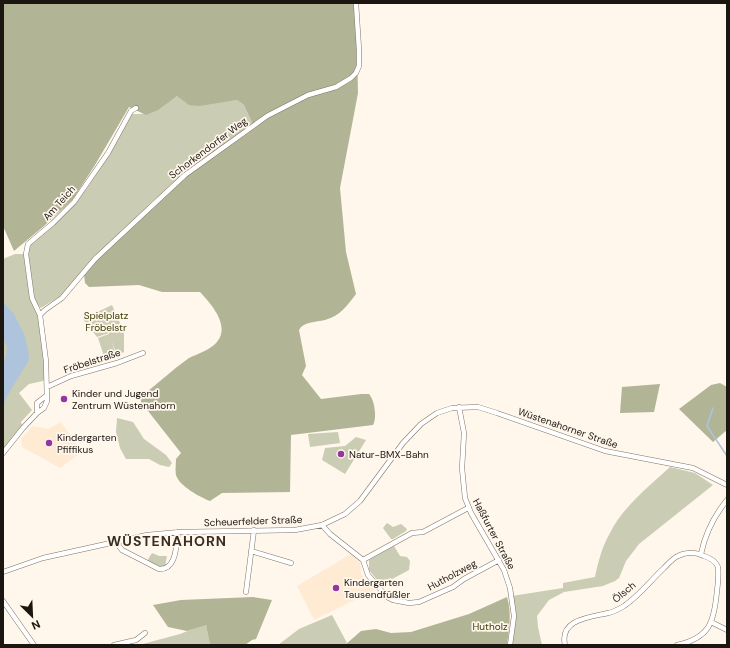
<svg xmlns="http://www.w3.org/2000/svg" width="730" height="648" font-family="'DM Sans',sans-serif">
  <rect width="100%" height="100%" fill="#fff6ec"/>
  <!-- built -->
  <path fill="#ffebd4" d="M61 422 82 452 60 468 22 447 21 439 33 426 48 429Z
    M351 554 360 561 361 574 375 590 314 620 297 586Z"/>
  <!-- green -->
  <path fill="#caccb3" d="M177 96 227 101 237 100 244 105 253 125 184 174 153 201 94 258 65 293 41 308 37 304 34 295 28 256 30 245 75 203 88 187 109 154 132 114C157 115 157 108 177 96Z
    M15 254H26L32 298 40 315 47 376 43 381 29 384 19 393 32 410 21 422 23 428 3 453V259Z
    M112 305 124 332V352L117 355 111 340 116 355 105 359 98 338 109 334V333L97 337 83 319Z
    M117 418 133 422 144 439 166 455 172 463 169 467 160 465 149 459H126L120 448 116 432Z
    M338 432 340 443 310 447 308 434Z
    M356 437 366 440 345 474 322 460 325 448 345 446Z
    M670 467 695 473 713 485 639 544 626 561 619 578 615 581 603 586 564 592 549 600 537 616 538 627 542 645H510L514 623 512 596 563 588V583L595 577C598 562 602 547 610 533 622 508 649 486 670 467Z
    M387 523 393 527 401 524 407 529 406 531 393 539H391L383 528Z
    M394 546 400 556 407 557 410 561 409 570 381 585 369 570V560Z
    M152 553 159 556H167L165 566 161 567 147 561Z
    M332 615 347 643 345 645H278L299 629Z
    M206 624 210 645H139L180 634Z"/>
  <!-- forest -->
  <path fill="#b2b496" d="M3 3H356L358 93 340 188 346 252 356 294C346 307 341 315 325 320 316 322 303 322 299 330L306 366 302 375 321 399 361 394H369C375 401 377 418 373 425L291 435 290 492 222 493 210 501C200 497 179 486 176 475 175 470 176 464 176 459L181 453 141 402V397C157 384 172 370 189 358 197 354 207 351 214 345 233 328 212 305 200 292H162L139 285 89 287 85 283 84 274 95 260 185 175 253 125 244 105 237 100 199 106 189 105 177 96 158 110 146 115 129 107 95 165 73 199 44 226 14 251 3 226Z
    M720 383 727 387V430L713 442 679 409 711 385Z
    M660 384 654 412 620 413 622 387Z
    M253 597 272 600 256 639 252 640 245 645H210L206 625 187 631 168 627 153 605 181 600Z
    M507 597C512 613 509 629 507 645H345L361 631 376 629 391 633 411 632 469 614Z"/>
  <!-- water -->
  <path fill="#aec4dd" d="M3 302 14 314 25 336 28 350 29 360 6 398 3 409V364L6 356 7 347 3 338Z"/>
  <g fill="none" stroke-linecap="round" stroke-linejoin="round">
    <!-- stream -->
    <path stroke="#aec4dd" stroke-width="1.5" d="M713 408 707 426 727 456"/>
    <defs>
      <path id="minor" d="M40 315 45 310 62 298 95 259 185 175 267 116 308 95 336 87 351 78 356 73 359 66V50L356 3
        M47 387 71 376 117 363 143 353
        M459 407 464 433 462 468 465 498 471 513 504 570 510 588 514 616 510 645
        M37 413V403L46 396
        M3 453 23 428 37 413 44 408 47 401 46 361 40 315 32 298 26 254 28 244 53 223 74 202 108 153 131 111 136 108
        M322 525 330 534 363 560 368 575 387 597 393 600 409 603 419 602 453 587 464 579 499 560
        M115 541 122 550 159 569C177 570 176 545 178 532
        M251 551 291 563
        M701 554C705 534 714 516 727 500
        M363 560 412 533 423 532 468 508
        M3 572 43 558 147 535 180 532 295 530 322 525 345 514 360 501 403 443 421 424 437 413 452 408 478 407 497 413 605 451 693 468 727 485
        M246 592 254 530
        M3 601 34 645
        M711 622 727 630
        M114 645 136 640 145 633
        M565 645C559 619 591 617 608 613 614 612 619 609 624 606 639 596 651 580 664 568 668 564 673 558 678 556 686 552 696 552 704 556 710 558 716 561 718 567 719 575 718 583 717 591 714 622 710 638 677 645"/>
    </defs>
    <!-- minor casing -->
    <use href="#minor" stroke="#807365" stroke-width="5.5"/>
    <!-- minor -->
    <use href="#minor" stroke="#fff" stroke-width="4.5"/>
  </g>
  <!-- markers -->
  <g fill="#95369f" stroke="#fff6ec" stroke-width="1.5">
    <circle cx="64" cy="399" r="4"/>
    <circle cx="49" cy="443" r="4"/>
    <circle cx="341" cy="454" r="4"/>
    <circle cx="336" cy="588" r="4"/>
  </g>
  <g text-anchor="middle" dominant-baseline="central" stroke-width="3.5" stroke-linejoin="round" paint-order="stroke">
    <!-- street labels -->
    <g font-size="10" fill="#1b1610" stroke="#fff6ec">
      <text transform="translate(208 148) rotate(-37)">Schorkendorfer Weg</text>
      <text transform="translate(59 203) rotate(-48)">Am Teich</text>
      <text transform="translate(92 361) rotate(-18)">Fröbelstraße</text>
      <text transform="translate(568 428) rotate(19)">Wüstenahorner Straße</text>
      <text transform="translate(253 521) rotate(-2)">Scheuerfelder Straße</text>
      <text transform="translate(494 534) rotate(62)">Haßfurter Straße</text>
      <text transform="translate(452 575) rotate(-28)">Hutholzweg</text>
      <text transform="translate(624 592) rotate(-40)">Ölsch</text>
    </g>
    <!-- park labels -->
    <g font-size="10" fill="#3c3d06" stroke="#fff6ec">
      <text x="106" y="315">Spielplatz<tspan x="106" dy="12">Fröbelstr</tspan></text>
      <text x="490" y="626">Hutholz</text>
    </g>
    <!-- poi labels -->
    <g font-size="10" fill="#1b1610" stroke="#fff6ec" text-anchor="start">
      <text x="72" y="393">Kinder und Jugend<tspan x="72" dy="12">Zentrum Wüstenahorn</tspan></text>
      <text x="57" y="437">Kindergarten<tspan x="57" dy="12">Pfiffikus</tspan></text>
      <text x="349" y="454">Natur-BMX-Bahn</text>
      <text x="344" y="582">Kindergarten<tspan x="344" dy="12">Tausendfüßler</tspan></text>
    </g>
    <!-- district labels -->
    <g font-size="14" font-weight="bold" letter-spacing="1" fill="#382d20" stroke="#fff6ec">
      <text x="167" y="541">WÜSTENAHORN</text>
    </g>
  </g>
  <!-- border -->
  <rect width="730" height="648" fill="none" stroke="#1b1610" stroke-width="8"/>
  <!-- north arrow -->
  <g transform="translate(32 616) rotate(156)" stroke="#fff6ec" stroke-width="3" paint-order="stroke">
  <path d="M0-3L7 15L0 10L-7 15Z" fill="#1b1610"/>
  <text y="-6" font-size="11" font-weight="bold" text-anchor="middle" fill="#1b1610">N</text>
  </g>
</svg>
